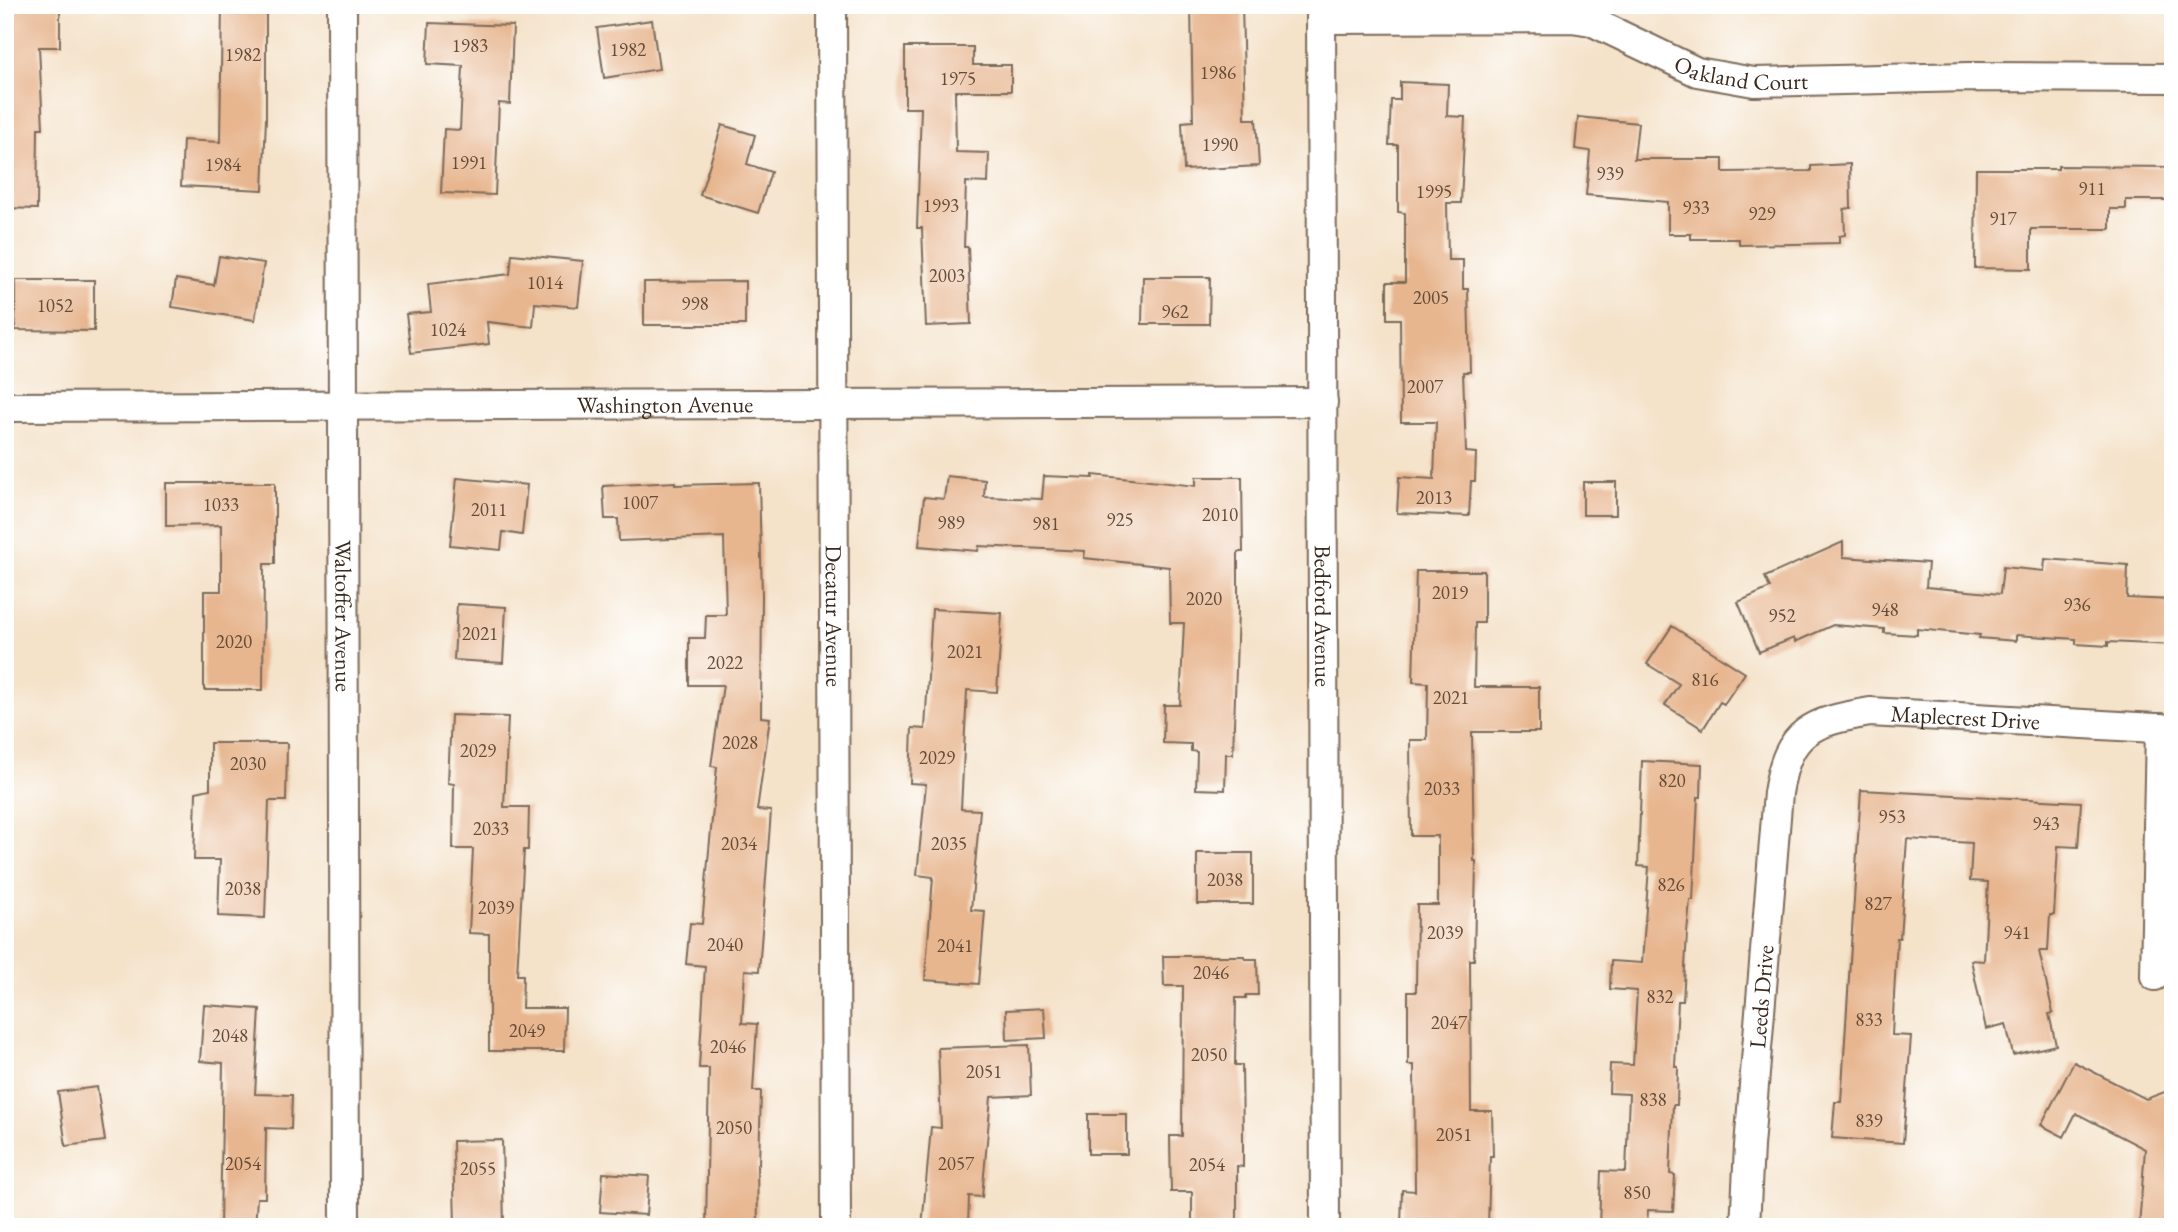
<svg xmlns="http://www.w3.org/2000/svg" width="2178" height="1232" font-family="'EB Garamond',serif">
  <rect width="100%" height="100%" fill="#fff"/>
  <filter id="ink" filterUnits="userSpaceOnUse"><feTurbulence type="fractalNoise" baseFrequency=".0143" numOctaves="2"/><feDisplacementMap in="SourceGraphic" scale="14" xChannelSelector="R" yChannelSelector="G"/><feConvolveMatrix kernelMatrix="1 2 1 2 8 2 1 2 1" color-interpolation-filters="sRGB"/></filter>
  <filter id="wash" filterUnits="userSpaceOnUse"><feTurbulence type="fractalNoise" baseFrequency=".00686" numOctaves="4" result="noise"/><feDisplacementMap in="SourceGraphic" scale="28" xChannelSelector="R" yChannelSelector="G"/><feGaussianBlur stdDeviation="1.57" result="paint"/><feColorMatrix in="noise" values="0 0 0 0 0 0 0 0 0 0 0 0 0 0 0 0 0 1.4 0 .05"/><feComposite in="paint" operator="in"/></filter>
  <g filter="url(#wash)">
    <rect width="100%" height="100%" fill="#f4e2c9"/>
    <g id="blocks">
      <!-- building -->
      <path fill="#e7b58e" d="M5 5H60V47H39L43 128H38L37 209 5 208Z
        M222 5H266V118L263 190 181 186 183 140 220 142Z
        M1191 5H1242L1245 119H1256L1259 166 1184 170 1182 122 1193 121Z
        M652 20 659 69 604 78 597 28Z
        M429 23 513 26 510 104 499 103 495 195 441 193 444 129 460 130 463 66 427 64Z
        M905 47H973V65H1011V91H955L956 152 989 153 988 183 966 182 964 247H968L971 324 926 326 922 228H917L921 108H905Z
        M1400 82 1448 84 1447 116 1465 117 1461 203H1447L1448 260H1463V289H1468L1470 372H1463L1466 452 1476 453 1475 481H1471L1469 516 1397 513 1399 477 1434 479 1436 422H1401L1400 319H1387V282H1405V213L1398 212V145H1389L1391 100H1400Z
        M1578 117 1638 123 1634 159H1723V172L1811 171V166L1850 164 1851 208 1844 209 1845 235 1839 236V243L1739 245V239H1691V234H1668V202L1586 195 1590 151 1575 149Z
        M722 125 755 135 747 164 771 172 758 213 700 195Z
        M2058 166 2173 167V200H2126V209H2110V229H2031V269L1975 268 1976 169H2058Z
        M512 254 583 261 578 307 535 303 533 327 487 322 489 344 411 353 406 314 431 312 428 284 510 274Z
        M219 256 264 263 255 320 172 307 176 279 214 285Z
        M1143 277H1210L1209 324H1142Z
        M16 280H94V331L15 330Z
        M745 281V325H644V282Z
        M1093 475 1196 486V477H1242L1243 552H1238V611L1233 754H1226L1225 790 1196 789 1197 752 1191 751V744L1163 743 1164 705H1180L1184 623H1170L1169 567 1084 558 1085 551 979 546 978 551 919 546 924 497 944 499 947 476 985 480 984 497 1042 499 1044 476 1093 478Z
        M457 478 527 485 522 535 503 532 501 550 450 545Z
        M675 482V485L759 483 762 595 761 717 770 718 757 810 771 811 759 971 745 970 742 1023 757 1024 753 1091H761L759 1164H757L758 1227H706L709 1068H699L705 966 686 964 690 923 702 924 717 767 711 766 723 685H689V638H705L706 615H726L724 537 619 541 618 519H605L603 486Z
        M1583 482H1616V515H1583Z
        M166 483H275V564H264L263 690H204V591H221V525L166 526Z
        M1843 542V557L1928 563 1926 587 2000 594 2003 567 2044 571 2045 559 2128 565 2127 598 2173 600V645L2108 642V646L2076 644V639L2016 635V641L1979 638 1980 635 1917 629V635L1884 633V629L1833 625 1795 642 1794 638 1759 652 1738 602 1770 588 1765 577Z
        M1416 571H1484V623H1475L1474 687H1539V732H1472L1474 861H1476L1474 960H1470L1471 1111H1492L1493 1156H1490L1488 1227H1401L1402 1190 1415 1191 1414 1065H1408V992H1416L1417 905H1438V836H1411L1410 740H1427L1428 683 1413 682Z
        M457 604 506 607 503 663 454 660Z
        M932 609 1002 613 997 692 967 690 961 809 980 810 971 910 985 911 979 984 925 980 933 877 917 875 926 784 910 783 912 728 925 729Z
        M1672 626 1745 673 1724 704 1720 702 1703 729 1665 705 1679 684 1647 664Z
        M451 715 508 717 504 807H529L528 850H524L517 975H523L522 1008H565L564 1051H489V934L469 933 473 849H453L454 784 448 783Z
        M210 743H287L286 801H269L265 918 218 916 220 860H194L196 792 210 789Z
        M1642 761 1702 764 1701 797H1698L1693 900H1690L1687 933 1683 1001H1678L1675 1067H1678L1677 1105H1673L1670 1174 1675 1175 1673 1211 1648 1210 1647 1227H1599L1601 1171 1626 1172 1629 1094 1609 1093 1610 1064 1633 1065 1637 991 1610 989 1611 961 1642 963 1649 867 1638 866Z
        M1861 790 2081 802 2078 847 2058 846 2054 915H2050L2048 951H2039L2053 1013 2049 1014 2056 1045 2013 1055 2006 1024 1986 1029 1971 960 1984 961 1988 882 1970 881 1972 843 1907 839 1900 938H1897L1892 1035 1911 1036 1903 1143 1832 1138 1835 1102H1841Z
        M1197 853H1253V904H1197Z
        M1163 956H1244L1245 959H1257L1258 995H1246V998H1236L1235 1065H1242L1243 1138V1167L1237 1166V1227H1192V1192H1171L1170 1136H1182L1183 986H1164Z
        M204 1005 260 1009 255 1094 292 1095 291 1129 266 1128 265 1198H257L255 1227H220L223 1063 200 1061Z
        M1044 1008 1046 1038 1007 1040 1006 1010Z
        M1029 1045 1031 1095 991 1097 982 1197 969 1196 968 1227H922L931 1127 941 1128 938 1048Z
        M2074 1062 2146 1099 2173 1089V1227H2139L2145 1149 2076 1113 2064 1137 2041 1125Z
        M97 1087 105 1141 66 1146 58 1092Z
        M1088 1114H1127V1154H1088Z
        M502 1140 504 1227H455L453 1141Z
        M603 1173 649 1176 646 1215 600 1212Z"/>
    </g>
  </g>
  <g filter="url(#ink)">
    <use href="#blocks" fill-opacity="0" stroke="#7c6a5a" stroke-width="2"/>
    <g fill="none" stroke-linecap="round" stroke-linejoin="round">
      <defs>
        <g id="street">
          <path id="s1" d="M342 5 345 1227"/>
          <path id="s2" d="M832 5 836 1227"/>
          <path id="s3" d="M1321 5 1325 1227"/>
          <path id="s4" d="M1321 19 1572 18 1591 21 1697 72 1754 82 1969 77 2173 78"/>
          <path id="s5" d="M5 407 1323 402"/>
          <path d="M2155 976 2160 728"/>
          <path id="s6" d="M1745 1227 1749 1146 1778 793C1788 729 1812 722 1870 712L2173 729"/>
        </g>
      </defs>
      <!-- street casing -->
      <use href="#street" stroke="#7c6a5a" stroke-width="32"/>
      <!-- street -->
      <use href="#street" stroke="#fff" stroke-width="28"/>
    </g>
  </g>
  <g text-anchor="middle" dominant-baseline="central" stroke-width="5" stroke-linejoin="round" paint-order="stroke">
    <!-- number labels -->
    <g font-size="19" fill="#664d3a">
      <text x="470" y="45">1983</text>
      <text x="628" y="49">1982</text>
      <text x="243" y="54">1982</text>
      <text x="1218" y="72">1986</text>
      <text x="958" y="78">1975</text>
      <text x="1220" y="144">1990</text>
      <text x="469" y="162">1991</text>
      <text x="223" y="164">1984</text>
      <text x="1610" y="173">939</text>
      <text x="2092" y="188">911</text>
      <text x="1434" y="191">1995</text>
      <text x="941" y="205">1993</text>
      <text x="1696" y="207">933</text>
      <text x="1762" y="213">929</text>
      <text x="2003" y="218">917</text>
      <text x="947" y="275">2003</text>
      <text x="545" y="282">1014</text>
      <text x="1431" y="297">2005</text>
      <text x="695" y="303">998</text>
      <text x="55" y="305">1052</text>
      <text x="1175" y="311">962</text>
      <text x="448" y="329">1024</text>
      <text x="1425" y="386">2007</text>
      <text x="1434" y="497">2013</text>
      <text x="640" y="502">1007</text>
      <text x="221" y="504">1033</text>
      <text x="489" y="509">2011</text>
      <text x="1220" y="514">2010</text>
      <text x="1120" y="519">925</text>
      <text x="951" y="522">989</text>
      <text x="1046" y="523">981</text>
      <text x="1450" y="592">2019</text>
      <text x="1204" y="598">2020</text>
      <text x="2077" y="604">936</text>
      <text x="1885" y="609">948</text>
      <text x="1782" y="615">952</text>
      <text x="480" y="633">2021</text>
      <text x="234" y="641">2020</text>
      <text x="965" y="651">2021</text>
      <text x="725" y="662">2022</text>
      <text x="1705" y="679">816</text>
      <text x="1451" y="697">2021</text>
      <text x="740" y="742">2028</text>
      <text x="478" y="750">2029</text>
      <text x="937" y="757">2029</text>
      <text x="248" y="763">2030</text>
      <text x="1672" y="780">820</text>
      <text x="1442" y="788">2033</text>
      <text x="1892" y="816">953</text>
      <text x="2046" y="823">943</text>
      <text x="491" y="828">2033</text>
      <text x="739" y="843">2034</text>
      <text x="949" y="843">2035</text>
      <text x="1225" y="879">2038</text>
      <text x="1671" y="884">826</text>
      <text x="243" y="888">2038</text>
      <text x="1878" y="903">827</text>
      <text x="496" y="907">2039</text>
      <text x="1445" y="932">2039</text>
      <text x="2017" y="932">941</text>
      <text x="725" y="944">2040</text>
      <text x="955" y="945">2041</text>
      <text x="1211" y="972">2046</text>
      <text x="1660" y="996">832</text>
      <text x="1869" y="1019">833</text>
      <text x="1449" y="1022">2047</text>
      <text x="527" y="1030">2049</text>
      <text x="230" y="1035">2048</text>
      <text x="728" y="1046">2046</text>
      <text x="1209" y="1054">2050</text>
      <text x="984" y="1071">2051</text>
      <text x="1653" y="1099">838</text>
      <text x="1869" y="1120">839</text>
      <text x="734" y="1127">2050</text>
      <text x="1454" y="1134">2051</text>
      <text x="243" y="1163">2054</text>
      <text x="956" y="1163">2057</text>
      <text x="1207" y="1164">2054</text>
      <text x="478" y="1168">2055</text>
      <text x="1637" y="1192">850</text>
    </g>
    <!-- street labels -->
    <g font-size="23" fill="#3b2a1e" stroke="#fff">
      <text stroke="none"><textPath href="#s4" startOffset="432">Oakland Court</textPath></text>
      <text stroke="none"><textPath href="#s5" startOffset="660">Washington Avenue</textPath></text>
      <text stroke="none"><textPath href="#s1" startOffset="611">Waltoffer Avenue</textPath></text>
      <text stroke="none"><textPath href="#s2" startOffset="611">Decatur Avenue</textPath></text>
      <text stroke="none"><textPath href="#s3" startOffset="611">Bedford Avenue</textPath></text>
      <text stroke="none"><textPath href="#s6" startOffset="667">Maplecrest Drive</textPath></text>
      <text stroke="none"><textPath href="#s6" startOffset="231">Leeds Drive</textPath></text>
    </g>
  </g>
  <!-- margin -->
  <rect width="2178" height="1232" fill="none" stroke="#fff" stroke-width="28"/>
</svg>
